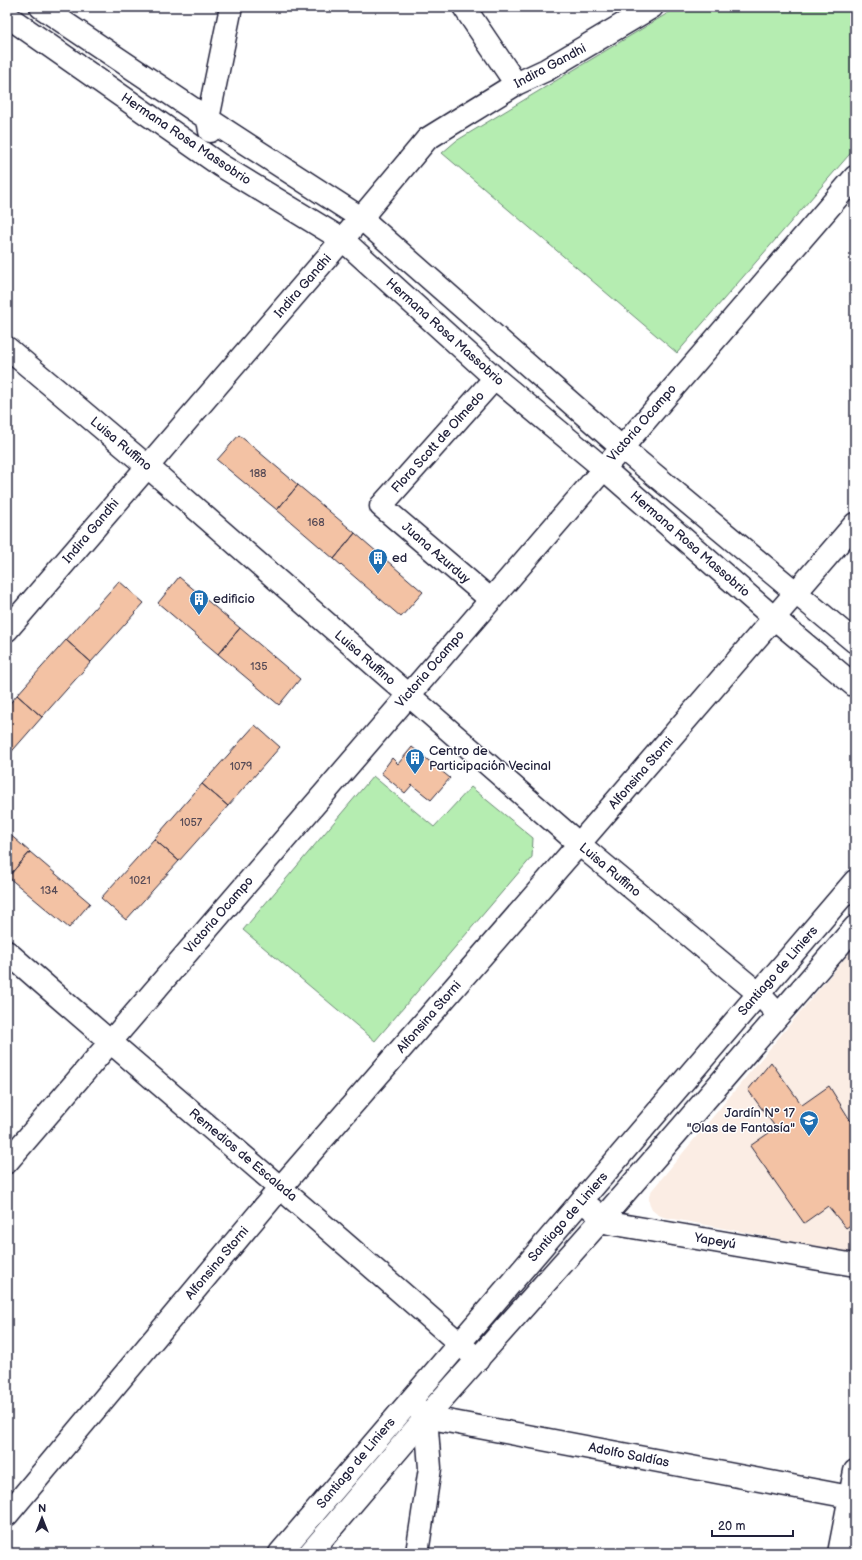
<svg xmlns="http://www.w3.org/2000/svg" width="862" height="1560" font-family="'Balsamiq Sans',sans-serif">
  <rect width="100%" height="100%" fill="#fff"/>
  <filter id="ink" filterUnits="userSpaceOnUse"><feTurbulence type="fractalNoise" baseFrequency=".025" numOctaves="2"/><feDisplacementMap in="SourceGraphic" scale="8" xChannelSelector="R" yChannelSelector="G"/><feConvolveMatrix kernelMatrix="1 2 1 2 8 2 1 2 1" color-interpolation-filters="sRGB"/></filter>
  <g filter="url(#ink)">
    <!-- built -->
    <path fill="#fbede4" d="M855 946V1253L663 1217 657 1214 652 1210 649 1203V1196L652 1190Z"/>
    <!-- green -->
    <path fill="#b5edb1" stroke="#6c8876" d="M678 7H855V148L677 353 442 153 456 141Z
      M373 776 434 827 471 787 533 838 532 857 375 1041 243 930Z"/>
    <!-- building -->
    <path fill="#f3c2a4" stroke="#22223b" d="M239 435 298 485 277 510 217 460Z
      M298 485 355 533 334 559 277 510Z
      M355 533 423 592 401 617 334 559Z
      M179 577 240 628 218 654 158 603Z
      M119 581 144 603 91 662 66 640Z
      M240 628 300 679 279 705 218 654Z
      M66 640 91 662 42 717 17 695Z
      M17 695 42 717 7 757V707Z
      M255 725 280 747 228 806 202 784Z
      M412 747 450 778 431 800 412 785 405 793 381 773 392 758 398 764Z
      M202 784 228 806 179 861 154 839Z
      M7 832 30 852 8 877 7 876Z
      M154 839 179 861 126 920 101 898Z
      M30 852 90 903 69 928 8 877Z
      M771 1062 802 1105 829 1086 855 1128V1222L846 1228 828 1206 804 1223 750 1146 776 1128 748 1090Z"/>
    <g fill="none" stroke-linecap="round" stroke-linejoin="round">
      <defs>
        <path id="minor" d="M41 7 208 119 361 218 621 447 855 642
          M464 7 516 84
          M7 16 220 165 343 240 495 378 603 468 774 618 855 686
          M210 131 208 119 231 7
          M7 348 147 466 579 844 758 993 778 1014
          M490 599 381 506 495 378
          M7 630 361 218 427 139 516 84 546 70 652 7
          M7 952C163 1089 323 1222 478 1360
          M7 1162 855 177
          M582 1201 609 1223 855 1265
          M414 1405 426 1417 855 1498
          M7 1515 281 1187 579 844 855 524
          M417 1553 430 1468 426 1417
          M839 1553 855 1471"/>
        <path id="tertiary" d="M280 1553 855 881
          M310 1553 426 1417 603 1218 855 927"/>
      </defs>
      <!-- minor casing -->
      <use href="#minor" stroke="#22223b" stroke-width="25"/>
      <!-- tertiary casing -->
      <use href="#tertiary" stroke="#22223b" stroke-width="25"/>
      <!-- minor -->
      <use href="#minor" stroke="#fff" stroke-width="22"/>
      <!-- tertiary -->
      <use href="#tertiary" stroke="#fff" stroke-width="22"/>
    </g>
  </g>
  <!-- icons -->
  <defs>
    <symbol id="building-pin" viewBox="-11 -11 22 30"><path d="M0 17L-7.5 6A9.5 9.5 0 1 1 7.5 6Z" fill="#1f6fb2" stroke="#fff"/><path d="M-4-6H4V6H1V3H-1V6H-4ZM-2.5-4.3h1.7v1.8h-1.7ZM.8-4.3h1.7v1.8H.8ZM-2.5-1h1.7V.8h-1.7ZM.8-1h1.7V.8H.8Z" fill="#fff"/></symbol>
    <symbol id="school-pin" viewBox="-11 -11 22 30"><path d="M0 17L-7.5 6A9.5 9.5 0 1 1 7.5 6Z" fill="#1f6fb2" stroke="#fff"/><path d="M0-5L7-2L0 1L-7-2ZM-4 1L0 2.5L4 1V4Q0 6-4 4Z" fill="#fff"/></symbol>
  </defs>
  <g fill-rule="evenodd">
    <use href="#building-pin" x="367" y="547" width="22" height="30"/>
    <use href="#building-pin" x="188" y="588" width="22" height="30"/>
    <use href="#building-pin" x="404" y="747" width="22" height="30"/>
    <use href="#school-pin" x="798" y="1109" width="22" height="30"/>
  </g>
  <g text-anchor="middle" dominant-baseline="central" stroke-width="3" stroke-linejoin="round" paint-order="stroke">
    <!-- number labels -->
    <g font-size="11" fill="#564a55">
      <text x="258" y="473">188</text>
      <text x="316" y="522">168</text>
      <text x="259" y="666">135</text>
      <text x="241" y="766">1079</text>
      <text x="191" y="822">1057</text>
      <text x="140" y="880">1021</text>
      <text x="49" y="890">134</text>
    </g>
    <!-- street labels -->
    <g font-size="13" fill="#22223b" stroke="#fff">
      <text transform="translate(550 66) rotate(-28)">Indira Gandhi</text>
      <text transform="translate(186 139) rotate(34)">Hermana Rosa Massobrio</text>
      <text transform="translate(303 286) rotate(-49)">Indira Gandhi</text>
      <text transform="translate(445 332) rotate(42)">Hermana Rosa Massobrio</text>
      <text transform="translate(642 423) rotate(-49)">Victoria Ocampo</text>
      <text transform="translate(438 442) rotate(-48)">Flora Scott de Olmedo</text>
      <text transform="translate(121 444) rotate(40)">Luisa Ruffino</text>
      <text transform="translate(91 531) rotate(-50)">Indira Gandhi</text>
      <text transform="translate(690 544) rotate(41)">Hermana Rosa Massobrio</text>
      <text transform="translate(436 553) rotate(41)">Juana Azurduy</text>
      <text transform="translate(365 658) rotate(41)">Luisa Ruffino</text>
      <text transform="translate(430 669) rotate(-49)">Victoria Ocampo</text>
      <text transform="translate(641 773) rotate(-49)">Alfonsina Storni</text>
      <text transform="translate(610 870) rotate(40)">Luisa Ruffino</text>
      <text transform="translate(219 915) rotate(-49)">Victoria Ocampo</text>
      <text transform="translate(778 971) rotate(-49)">Santiago de Liniers</text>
      <text transform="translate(429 1017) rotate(-49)">Alfonsina Storni</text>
      <text transform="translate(243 1155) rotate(40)">Remedios de Escalada</text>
      <text transform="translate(568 1217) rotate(-49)">Santiago de Liniers</text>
      <text transform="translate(715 1241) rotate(10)">Yapeyú</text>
      <text transform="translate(217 1263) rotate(-50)">Alfonsina Storni</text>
      <text transform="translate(629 1455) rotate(11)">Adolfo Saldías</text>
      <text transform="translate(356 1463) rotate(-50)">Santiago de Liniers</text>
    </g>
    <!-- poi labels -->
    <g font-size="13" fill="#22223b" stroke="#fff" text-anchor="start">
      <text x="392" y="558">ed</text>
      <text x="213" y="599">edificio</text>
      <text x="429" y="751">Centro de<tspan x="429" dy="15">Participación Vecinal</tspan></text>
      <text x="795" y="1113" text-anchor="end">Jardín N° 17<tspan x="795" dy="15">"Olas de Fantasía"</tspan></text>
    </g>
  </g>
  <!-- margin -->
  <rect width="862" height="1560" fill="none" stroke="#fff" stroke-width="24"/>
  <rect x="12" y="12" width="838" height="1536" fill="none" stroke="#22223b" stroke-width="1.5" filter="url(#ink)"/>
  <!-- north arrow -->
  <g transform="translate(42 1518)" stroke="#ffffff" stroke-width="3" paint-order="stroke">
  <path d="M0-3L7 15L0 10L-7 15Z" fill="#22223b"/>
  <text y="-6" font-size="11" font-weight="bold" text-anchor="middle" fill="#22223b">N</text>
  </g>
  <!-- scale -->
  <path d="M712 1530v6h81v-6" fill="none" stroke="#22223b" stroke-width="2"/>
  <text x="718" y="1530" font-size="12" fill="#22223b" stroke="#ffffff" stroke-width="3" paint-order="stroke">20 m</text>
</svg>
